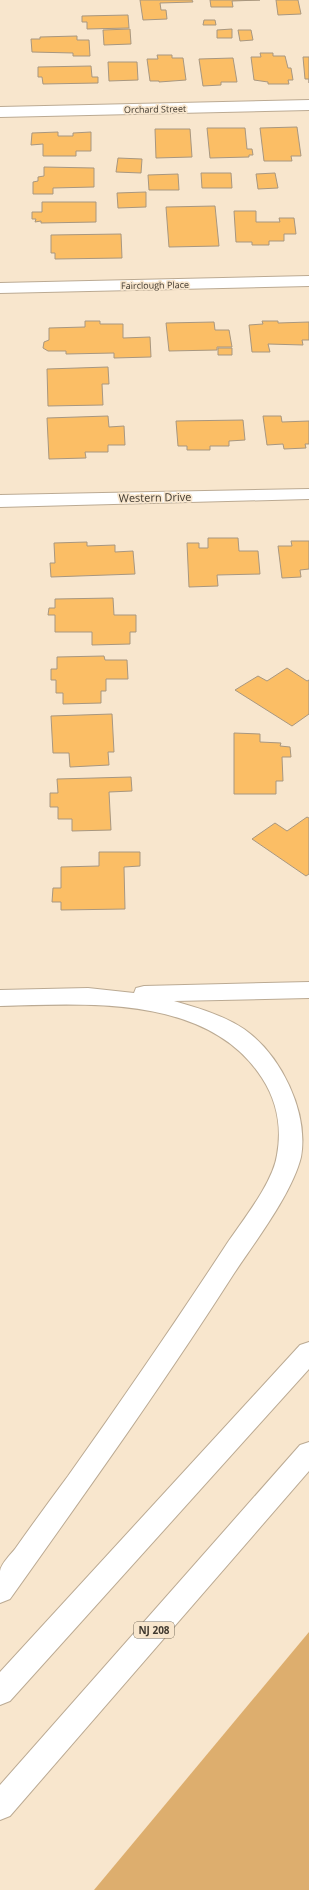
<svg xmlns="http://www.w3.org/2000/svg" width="309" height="1890" font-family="'Open Sans',sans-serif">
  <rect width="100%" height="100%" fill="#f8e6cd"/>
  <!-- green -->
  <path fill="#ddae6e" d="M309 1632V1890H94Z"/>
  <!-- building -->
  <path fill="#fbbe65" stroke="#a89780" d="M140 0H192L193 2 160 3 161 10H166L167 19 143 20Z
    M210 0H260L232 1 233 7H211Z
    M276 0H298L301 14 278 15Z
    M128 15 129 28 87 29V22H82V16Z
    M204 20H215L216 25H203Z
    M130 29 131 44 104 45 103 30Z
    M232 29V38H217V30Z
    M238 30H251L253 40 240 41Z
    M77 36V40H89L90 56H73V53L32 52 31 39H40V37Z
    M260 53H273V56H285L288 68H291L293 80H288L289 84H268V82L254 80 251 57H261Z
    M157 55H172V58H183L186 80 159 82V81H150L147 59H158Z
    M303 57H309V83V79H305Z
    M233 58 237 82H221V85L203 86 199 59Z
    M108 62H137L138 80 109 81Z
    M91 66 92 77H98V83L43 84 42 77H38V67Z
    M297 127 301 156H291L292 161H264L260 128Z
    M207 128H245L247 149H252L253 155H249V157L210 158Z
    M155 129H190L192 157 156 158Z
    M58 132V136H73V133L91 132V151H76V156H43V144L31 145 32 133Z
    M118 158 142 159 141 173 116 172Z
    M44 167 94 168V187L53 188V194H33V182L38 181V177L44 176Z
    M201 173H231L232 188H202Z
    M275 173 278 188 258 189 256 174Z
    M178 174 179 190H149L148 175Z
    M146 192V207L118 208 117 193Z
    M42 202H96V222L41 223V221L35 222 36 219H32V212H42Z
    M215 206 219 246 169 247 166 207Z
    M234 211H256V222H280L279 218H294L296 234H284V241H269V245H252V242H236Z
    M121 234 122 258 55 259V253H51V235Z
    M85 321H100V324H123V338L150 337 151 357 114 358V353L66 354V351H48L43 348 44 342 49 340V328L85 327Z
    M262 321H278V323L309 322V340H302L303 345 268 344 270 352H252L249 325 263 324Z
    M214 322 215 330H229L232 347H217V350L169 351 166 323Z
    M218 348H232V355H218Z
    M108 367 109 384H102L103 405 48 406 47 369Z
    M108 416 109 427 124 426 125 445H108V452H85L86 458 49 459 47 418Z
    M263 416H281L282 422 309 421V444H305L306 448 284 449 283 444 267 445Z
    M243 420 245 440 229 441V446H210V450H187V446H178L176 421Z
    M208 538H238L239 551H258L260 574 217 575 218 586 189 587 187 543H199V548H208Z
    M291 541H309V569L300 570 301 577 282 578 278 546H292Z
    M87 542V546L115 545V552L133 551 135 574 51 577 50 563H55L54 543Z
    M113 598 114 615H136V632H130V644L92 645V632H55V615H48L49 608H55V599Z
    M104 656 105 660H127L128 679H106V691H101V703L63 704V693H56V680H51V669H57V657Z
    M287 668 307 681 309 680V714L292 726 235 690 258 676 267 681Z
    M112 714 114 752H108L109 765 70 767 69 753H53L51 716Z
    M234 733 260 734V742L281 743 280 746 290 747 291 757H282L283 781H276V794H234Z
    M131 777 132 791 109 792 111 830 72 831V819H58V807H50V793H58L57 779Z
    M307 817 309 818V874L306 876 252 839 275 823 287 831Z
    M99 852H140V866L124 867 125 909 61 910V902H52L53 888H61V867L99 866Z"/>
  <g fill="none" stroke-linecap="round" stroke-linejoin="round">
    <defs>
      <path id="minor" d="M309 100V110L0 117V107Z
        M309 276V286L0 293V283Z
        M309 489V499L0 507V495Z"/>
      <path id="trunk" d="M309 982V998L174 1001C198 1008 223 1015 244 1029 281 1055 309 1112 301 1157 292 1194 254 1243 233 1275 162 1386 86 1492 10 1599L0 1603C0 1593 0 1581 0 1571 1 1564 10 1555 15 1549 32 1525 50 1500 68 1476 122 1400 175 1323 226 1245 242 1221 273 1183 277 1155 282 1128 277 1101 262 1078 208 994 86 1004 0 1006V990L88 988 134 993 136 988 144 986Z
        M309 1342V1369L10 1701 0 1705V1672L300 1345Z
        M309 1442V1471L10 1816 0 1820V1785L300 1445Z"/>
    </defs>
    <!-- minor casing -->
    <use href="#minor" stroke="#bbaa93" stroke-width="2"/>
    <!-- trunk casing -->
    <use href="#trunk" stroke="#bbaa93" stroke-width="2"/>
    <!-- minor -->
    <use href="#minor" fill="#fff" fill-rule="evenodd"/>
    <!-- trunk -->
    <use href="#trunk" fill="#fff" fill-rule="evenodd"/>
  </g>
  <g text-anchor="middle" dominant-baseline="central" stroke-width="3.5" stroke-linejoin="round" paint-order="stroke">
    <!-- far-street labels -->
    <g font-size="9" fill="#413a30" stroke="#f8e6cd">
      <text transform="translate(155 109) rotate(-1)">Orchard Street</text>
      <text transform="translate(155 285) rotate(-1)">Fairclough Place</text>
    </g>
    <!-- shield labels -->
    <rect fill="#f8e6cd" stroke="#786e5f" stroke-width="1" x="134" y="1622" width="40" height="16" rx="3"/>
    <g font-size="10" font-weight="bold" fill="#413a30">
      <text x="154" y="1630">NJ 208</text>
    </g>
    <!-- street labels -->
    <g font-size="11" fill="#413a30" stroke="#f8e6cd">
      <text transform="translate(155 497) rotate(-1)">Western Drive</text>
    </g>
  </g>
</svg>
